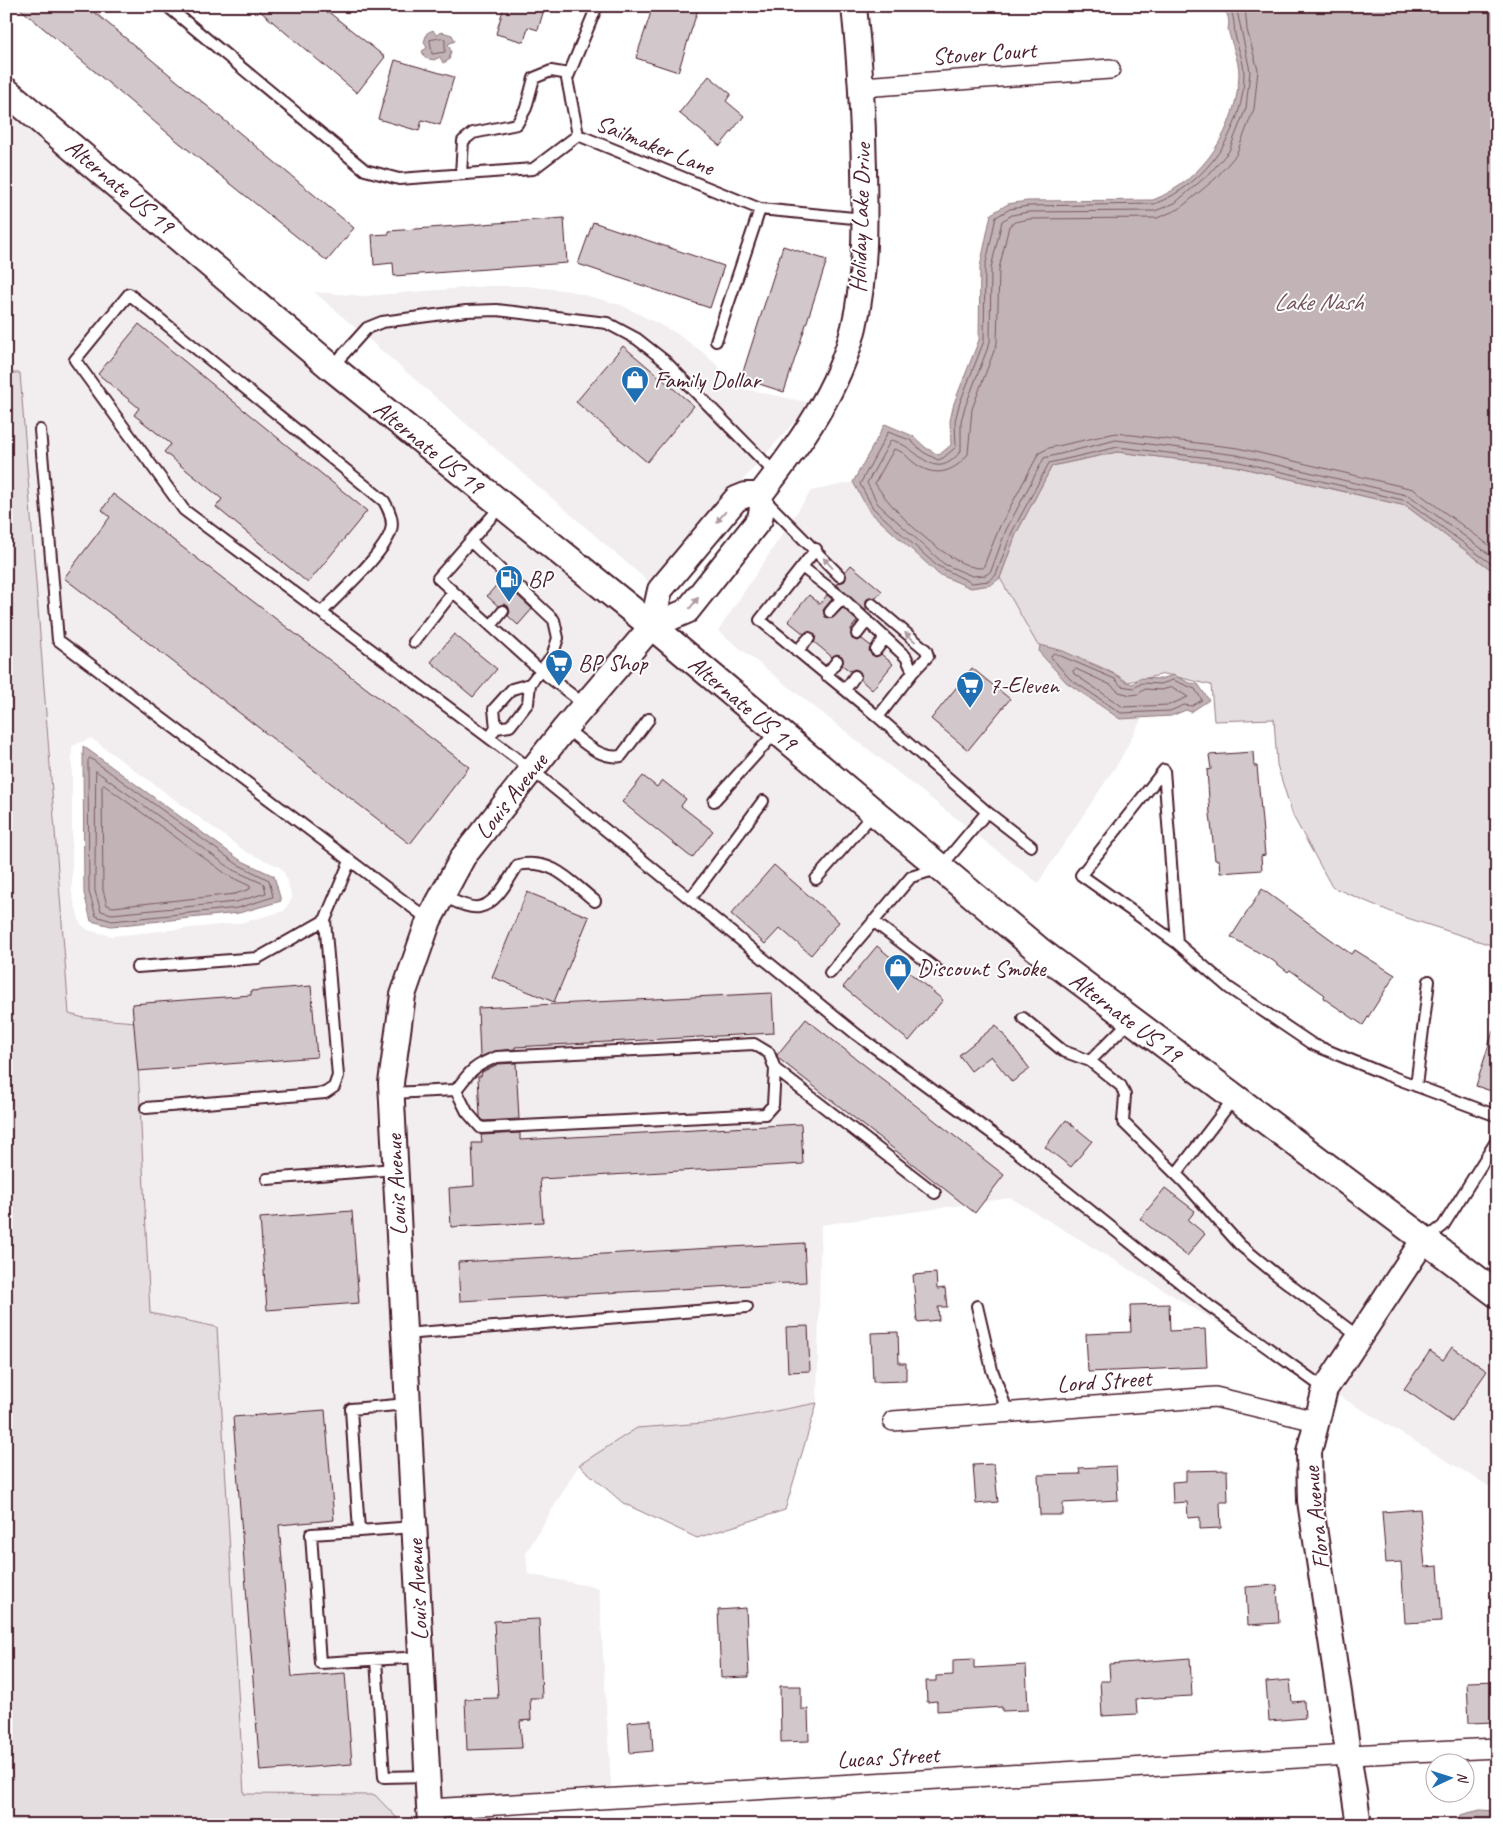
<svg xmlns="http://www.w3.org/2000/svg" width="1503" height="1831" font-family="Caveat,sans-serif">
  <rect width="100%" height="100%" fill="#fff"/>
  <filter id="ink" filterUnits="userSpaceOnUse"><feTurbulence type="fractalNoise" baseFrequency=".02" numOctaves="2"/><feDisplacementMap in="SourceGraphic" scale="10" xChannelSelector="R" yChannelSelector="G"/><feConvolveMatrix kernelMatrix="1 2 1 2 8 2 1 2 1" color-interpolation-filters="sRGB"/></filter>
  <g filter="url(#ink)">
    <!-- built -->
    <path fill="#f2eeef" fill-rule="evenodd" d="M6 105 637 628 522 757 453 853 391 994 380 1074 376 1087 390 1284 419 1825H398L396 1817 375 1795 244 1794 226 1484 150 1313 136 1022 65 1017 6 374ZM91 738 246 852 280 867 285 874 292 898 284 911 240 923 191 928 112 936 88 930 80 923 72 893V746Z
      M488 286H527L570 291 621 305 676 333 705 354 740 388 811 403 651 584 314 292 364 296Z
      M853 482 869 511 933 569 991 585 1000 578 1050 664 1120 719 1142 718 1120 760 1038 883 718 631 811 491Z
      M653 642 1408 1243 1316 1382 1011 1198 821 1225 817 1403 717 1422 637 1429 579 1465 526 1553 528 1574 599 1588 612 1801 441 1810 402 1083 414 997 440 924 473 862Z
      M1426 1256 1497 1307V1491L1336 1394Z"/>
    <!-- green -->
    <path fill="#e5dee0" stroke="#987e86" d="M6 373H20L69 1014 84 1018 136 1022 150 1313 217 1327 244 1794 375 1795 396 1817 398 1825H6Z
      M1117 452 1234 466 1406 506 1497 574V947L1401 916 1332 887 1293 816 1277 765 1274 719 1214 721 1211 685 1165 674 1128 682C1101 664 1068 654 1037 644L1000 578 1016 534 1052 466Z
      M817 1403 785 1510 697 1538 623 1503 579 1465 637 1428 717 1422Z"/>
    <!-- water -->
    <path fill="#c1b3b6" stroke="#91787e" d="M1222 6H1497V574L1406 506 1234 466 1117 452 1052 466 1016 534 1000 578 991 585 971 588 938 574 933 569 869 511 853 482 885 424 913 436 926 448 939 455 951 445 950 421 954 403 979 340 980 267 991 214 1008 204 1027 201 1153 200C1204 180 1237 128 1239 74 1239 60 1231 43 1228 29 1230 20 1228 14 1222 6Z
      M433 30 436 35 442 32 452 35 455 41 448 44 451 51 449 60 443 63 440 57 434 60 425 58 422 51 427 48 424 42 427 33Z
      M1040 645 1063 651 1118 676C1123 681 1126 682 1133 684L1139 678 1161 679 1173 675 1190 683 1198 684 1209 700 1191 712 1186 710 1171 716 1120 719 1066 682 1039 652Z
      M83 746 240 860 274 876 281 901 239 913 190 918 111 926 91 921 84 893Z
      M1480 1810 1497 1811V1825H1454L1460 1815Z"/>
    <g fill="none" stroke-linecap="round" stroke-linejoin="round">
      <!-- shore -->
      <path stroke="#7a5a63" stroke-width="1" d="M1228 6C1236 16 1233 28 1236 39 1238 49 1244 62 1244 73 1245 129 1206 185 1154 204L1028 206 1010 209 996 217 985 267 984 341 959 405 955 421 956 447 943 458 938 460 923 452 910 440 888 432 860 484 873 508 936 565 972 583 989 581 996 575 1012 532 1049 463 1118 447 1235 461 1407 501 1497 568
        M1236 6 1250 71 1246 108 1229 151 1210 173 1175 203 1155 211 1028 212 1012 215 1002 221 991 268 990 342 965 407 961 421V451C933 486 919 446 891 440L867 483 878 504 944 564 972 576 986 575 991 571 1006 530 1044 458 1116 440 1237 455 1410 496 1497 560
        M1245 6 1247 30 1258 70 1254 109 1236 155 1215 179 1179 209 1157 218 1029 219 1015 222 1009 226 999 269 997 343 972 409 968 454C953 474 933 478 913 462 907 457 903 451 894 449L875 483C889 508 953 571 983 568L1000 526 1039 453 1049 448 1116 433 1238 448 1413 489 1497 551
        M442 38 445 40V52L432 54 430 40Z
        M1054 653 1115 679 1121 686 1134 688 1142 683 1161 684 1173 680 1195 689 1202 700 1192 706 1184 705 1170 711 1121 713 1070 679 1051 657Z
        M1076 669 1111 685 1119 692 1131 695 1138 694 1145 689 1162 690 1172 687 1188 697 1169 705 1123 707 1074 674 1073 671Z
        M90 758 237 864 269 880 273 897 238 908 189 913 112 921 96 916 89 892 88 761Z
        M96 771 233 870 264 884 266 893 236 902 112 914 101 911 95 891Z
        M104 785 229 876 250 886V889L235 894 113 907 107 905 103 890 102 787Z"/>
    </g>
    <!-- building -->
    <path fill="#d2c7cb" stroke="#4a1f2b" d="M17 6H87L354 228 327 261 176 140Z
      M254 6H321L385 57 357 93Z
      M504 6H545L538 30 528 27 524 42 496 34Z
      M653 6H699L678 72 636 58Z
      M395 60 454 77 440 125 422 120 419 131 378 119Z
      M709 76 731 94 726 101 744 116 720 146 679 113Z
      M564 218 567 263 394 276 393 263 374 265 372 235 389 234V231Z
      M593 222 724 266 710 308 578 264Z
      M783 246 827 260 784 392 741 378Z
      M139 324 367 511 308 583 216 507 222 499 164 452 171 444 134 415 139 408 98 374Z
      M623 346 694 406 647 462 576 402Z
      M113 494 469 767 410 844 64 578 110 517 102 510Z
      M851 565 882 591 876 598 870 597 866 600V611L836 584 845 581V572Z
      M501 580 532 609 518 625 508 616 510 612 508 606 504 604 498 606 487 596Z
      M809 595 820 604 827 595 832 599 823 610 825 617 833 618 843 608 857 621 851 629 852 639 857 641 862 639 871 646 869 650 872 655 876 657 881 654 893 664 872 690 861 680 859 671 855 669 850 671 842 665V656L837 654 832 657 814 642 816 636 813 633 807 631 804 634 788 621Z
      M454 634 497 669 473 697 431 662Z
      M972 668 1010 699 968 750 931 719Z
      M1253 752 1254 766H1257L1265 855 1261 856 1262 870 1220 873 1219 860H1215L1210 814 1207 770 1211 769 1209 755Z
      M643 776 657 787 662 780 686 799 681 806 713 831 692 858 622 802Z
      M774 865 839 922 811 955 780 928 765 944 731 914Z
      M1262 889 1351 954 1355 950 1395 975 1363 1025 1323 998 1325 995 1290 970 1288 972 1272 960 1231 937Z
      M527 892 589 917 554 1002 492 977Z
      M877 946 943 1000 909 1041 843 987Z
      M311 986 317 1057 138 1071 132 1004 251 995V991Z
      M772 993 774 1033 515 1047V1049L495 1051 480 1057 478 1008Z
      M806 1019 1004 1175 975 1213 778 1058 777 1055Z
      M996 1025 1030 1069 1012 1082 991 1056 971 1071 959 1055Z
      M1493 1031 1497 1032V1093L1476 1086Z
      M516 1063 519 1119 484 1121 480 1117 478 1076H481L482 1072 498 1064Z
      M1066 1120 1092 1141 1071 1167 1045 1147Z
      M801 1124 803 1164 540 1179 543 1222 451 1227 449 1188 474 1186 472 1143H482L481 1135 520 1133V1140Z
      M1165 1188 1195 1211 1188 1220 1205 1234 1187 1256 1140 1219Z
      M352 1211 359 1303 267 1310 260 1218Z
      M804 1243 806 1282 460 1301 458 1262Z
      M936 1273 937 1289 945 1288 947 1307H938L939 1320 917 1322 913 1275Z
      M1169 1304 1170 1331 1205 1329 1207 1367 1088 1372 1086 1334 1131 1332 1130 1305Z
      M808 1326 810 1371 788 1372 786 1327Z
      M898 1332 899 1363H906V1381L873 1382 871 1333Z
      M1452 1347 1487 1371 1452 1422 1404 1389 1430 1351 1443 1360Z
      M325 1410 334 1520 279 1525 292 1677 345 1673 352 1764 260 1771 233 1417Z
      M994 1464 998 1502 976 1504 973 1465Z
      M1116 1466 1118 1500 1063 1503V1515H1040L1038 1475 1080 1474 1079 1468Z
      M1227 1470 1228 1502H1220L1221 1528 1200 1529V1517L1188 1518 1187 1502 1173 1503 1172 1482 1186 1481V1471Z
      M1420 1509 1425 1567 1438 1566 1442 1621 1405 1623 1401 1562 1386 1563 1382 1512Z
      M1277 1585 1279 1623 1248 1625 1246 1587Z
      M746 1608 749 1677 721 1678 718 1610Z
      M539 1619 542 1698H530L531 1720 520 1721 522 1748 467 1750 465 1699 498 1698 494 1621Z
      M1190 1658 1192 1696 1136 1699 1137 1714 1102 1716 1100 1681H1110L1109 1664Z
      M974 1659V1668L1026 1665 1028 1710 1002 1711V1707L937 1711V1701L927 1702 926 1681H936V1676L953 1675V1660Z
      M1290 1680 1292 1702 1304 1701 1305 1718 1269 1721 1266 1682Z
      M1497 1681 1494 1722 1469 1723 1467 1682Z
      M780 1686H801V1709H808L809 1741 781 1742Z
      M651 1720 653 1751 630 1753 628 1722Z"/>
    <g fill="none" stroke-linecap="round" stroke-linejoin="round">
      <defs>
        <path id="service" d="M167 6 365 170 399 179 533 169 578 135 760 209 864 219
          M578 135 567 79 597 6
          M461 174 463 141 473 133 517 124 526 108 534 78 551 71 569 74
          M716 341 760 209
          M332 367 367 328 382 322 466 311 497 310 607 323 637 339 665 361 776 474
          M40 430 58 640 429 920
          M765 500 840 576
          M501 506 438 578 541 671 585 705
          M470 541 554 620 558 638 552 656 530 684 528 703 510 726 496 728 489 738
          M816 549 760 620 878 717
          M802 567 842 598 906 657 913 672 878 717 987 812 940 868 911 877 830 973
          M872 604 926 650 928 656 913 672
          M322 612C340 593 385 553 391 530 394 520 389 510 384 501L129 294 75 360 184 510 532 770 856 1034 1016 1151 1208 1305 1325 1389
          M830 612 842 598
          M491 626 503 611
          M857 634 867 621
          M414 642 453 592
          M876 650 885 638
          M797 651 809 638
          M826 675 837 661
          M845 690 855 676
          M496 728 494 709 512 689 530 684
          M565 728C582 740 599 760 621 756L649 719
          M714 801 777 731
          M987 812 1031 846
          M816 879 874 813
          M442 896C453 900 468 909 479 907 497 904 509 878 518 865 553 858 570 881 595 901
          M691 898 763 801
          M873 921 939 971
          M1177 943 1164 770 1081 875 1177 943 1229 988 1312 1044 1382 1073 1497 1116
          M137 967 258 958 325 920 350 861
          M1023 1018 1063 1051 1090 1061
          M1130 1021 1090 1061 1121 1086 1125 1095 1123 1122 1184 1182 1240 1245 1278 1276 1359 1337
          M754 1044 769 1053 775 1069 773 1105 765 1114 481 1128 467 1112 456 1090C470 1071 475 1065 497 1057Z
          M775 1069 935 1193
          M1416 1086 1429 981
          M391 1093 456 1090
          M146 1108 325 1093 334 1087 338 1076 325 920
          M1176 1174 1234 1098
          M267 1179 395 1169
          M1426 1239 1443 1226 1497 1140
          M977 1306 992 1370 1008 1413
          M404 1334 747 1307
          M408 1404 351 1409 359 1531 414 1527
          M359 1531 311 1534 320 1663 421 1657
          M376 1660 384 1777 427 1776"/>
        <path id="minor" d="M862 87 1110 69
          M893 1421 1215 1397 1316 1421
          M429 1809 1349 1755 1497 1748"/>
        <path id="tertiary" d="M652 626 660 590 736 499 746 495H760
          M430 1825 391 1083 403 995 429 920 463 857 565 728 652 626 687 611 760 519 762 508 760 495C799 445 839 390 854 327 866 276 865 221 864 169 863 114 860 61 854 6
          M1359 1825 1310 1501 1309 1452 1325 1389 1423 1241"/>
        <path id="secondary" d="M6 91 331 367 652 626 1041 952 1497 1294"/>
      </defs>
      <!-- service casing -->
      <use href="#service" stroke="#4a1f2b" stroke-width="14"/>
      <!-- minor casing -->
      <use href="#minor" stroke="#4a1f2b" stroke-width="22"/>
      <!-- tertiary casing -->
      <use href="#tertiary" stroke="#4a1f2b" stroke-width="28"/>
      <!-- secondary casing -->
      <use href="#secondary" stroke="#4a1f2b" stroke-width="30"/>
      <!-- service -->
      <use href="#service" stroke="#fff" stroke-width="10"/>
      <!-- minor -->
      <use href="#minor" stroke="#fff" stroke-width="19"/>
      <!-- tertiary -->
      <use href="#tertiary" stroke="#fff" stroke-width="24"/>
      <!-- secondary -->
      <use href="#secondary" stroke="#fff" stroke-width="26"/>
    </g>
    <!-- one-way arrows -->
    <defs><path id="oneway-solid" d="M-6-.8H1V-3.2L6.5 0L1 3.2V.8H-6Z" transform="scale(1.25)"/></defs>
    <g fill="#ae9aa0">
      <use href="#oneway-solid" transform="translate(721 517) rotate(130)"/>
      <use href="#oneway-solid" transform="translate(828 563) rotate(-132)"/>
      <use href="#oneway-solid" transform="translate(694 603) rotate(-52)"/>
      <use href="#oneway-solid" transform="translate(910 637) rotate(-139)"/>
    </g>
  </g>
  <!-- icons -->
  <defs>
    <symbol id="shop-pin" viewBox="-11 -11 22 30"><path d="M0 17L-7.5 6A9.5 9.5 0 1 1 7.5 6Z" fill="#1f6fb2" stroke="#fff"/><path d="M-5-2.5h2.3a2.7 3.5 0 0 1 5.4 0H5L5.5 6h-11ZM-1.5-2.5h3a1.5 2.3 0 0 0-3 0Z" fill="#fff"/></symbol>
    <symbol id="fuel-pin" viewBox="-11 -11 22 30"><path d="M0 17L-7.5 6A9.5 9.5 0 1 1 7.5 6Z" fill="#1f6fb2" stroke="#fff"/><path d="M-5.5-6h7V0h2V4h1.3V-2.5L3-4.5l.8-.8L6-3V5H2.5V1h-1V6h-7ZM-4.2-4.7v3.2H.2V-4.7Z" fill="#fff"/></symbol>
    <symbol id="supermarket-pin" viewBox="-11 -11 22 30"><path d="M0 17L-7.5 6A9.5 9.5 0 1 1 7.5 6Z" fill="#1f6fb2" stroke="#fff"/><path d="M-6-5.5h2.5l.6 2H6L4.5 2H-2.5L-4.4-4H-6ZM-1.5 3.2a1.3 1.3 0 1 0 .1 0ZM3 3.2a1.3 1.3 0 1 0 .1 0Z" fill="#fff"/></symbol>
  </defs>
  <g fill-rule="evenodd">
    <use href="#shop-pin" x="619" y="364" width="32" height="43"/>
    <use href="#fuel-pin" x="493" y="563" width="32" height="43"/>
    <use href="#supermarket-pin" x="543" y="647" width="32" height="43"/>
    <use href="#supermarket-pin" x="954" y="669" width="32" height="43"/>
    <use href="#shop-pin" x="882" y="952" width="32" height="43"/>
  </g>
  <g text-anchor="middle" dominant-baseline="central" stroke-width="4" stroke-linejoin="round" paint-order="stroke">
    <!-- street labels -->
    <g font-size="24" fill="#4a1f2b" stroke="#fff">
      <text transform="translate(984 53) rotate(-4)">Stover Court</text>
      <text transform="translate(655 145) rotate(22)">Sailmaker Lane</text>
      <text transform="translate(120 186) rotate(40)">Alternate US 19</text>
      <text transform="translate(860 218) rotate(-88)">Holiday Lake Drive</text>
      <text transform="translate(429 447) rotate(39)">Alternate US 19</text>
      <text transform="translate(743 703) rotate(40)">Alternate US 19</text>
      <text transform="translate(511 796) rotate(-52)">Louis Avenue</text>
      <text transform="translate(1126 1017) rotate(37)">Alternate US 19</text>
      <text transform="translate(396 1185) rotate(-93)">Louis Avenue</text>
      <text transform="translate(1104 1381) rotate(-4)">Lord Street</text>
      <text transform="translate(1316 1518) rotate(-96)">Flora Avenue</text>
      <text transform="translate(417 1590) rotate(-93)">Louis Avenue</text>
      <text transform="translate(888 1757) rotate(-3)">Lucas Street</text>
    </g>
    <!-- poi labels -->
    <g font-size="24" fill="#4a1f2b" stroke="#fff" text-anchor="start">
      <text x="654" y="380">Family Dollar</text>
      <text x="528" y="579">BP</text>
      <text x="578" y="663">BP Shop</text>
      <text x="989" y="685">7-Eleven</text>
      <text x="917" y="968">Discount Smoke</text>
    </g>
    <!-- water labels -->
    <g font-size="25" font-style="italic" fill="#74535c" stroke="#fff">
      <text x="1318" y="302">Lake Nash</text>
    </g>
  </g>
  <!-- margin -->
  <rect width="1503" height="1831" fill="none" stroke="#fff" stroke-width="25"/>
  <rect x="12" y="12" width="1478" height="1806" fill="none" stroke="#4a1f2b" stroke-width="2" filter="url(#ink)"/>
  <!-- north arrow -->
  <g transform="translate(1450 1778) rotate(86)"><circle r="24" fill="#ffffff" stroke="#b7a5aa"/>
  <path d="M0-4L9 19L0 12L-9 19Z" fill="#1f6fb2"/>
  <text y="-8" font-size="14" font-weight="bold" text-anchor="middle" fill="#4a1f2b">N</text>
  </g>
</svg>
